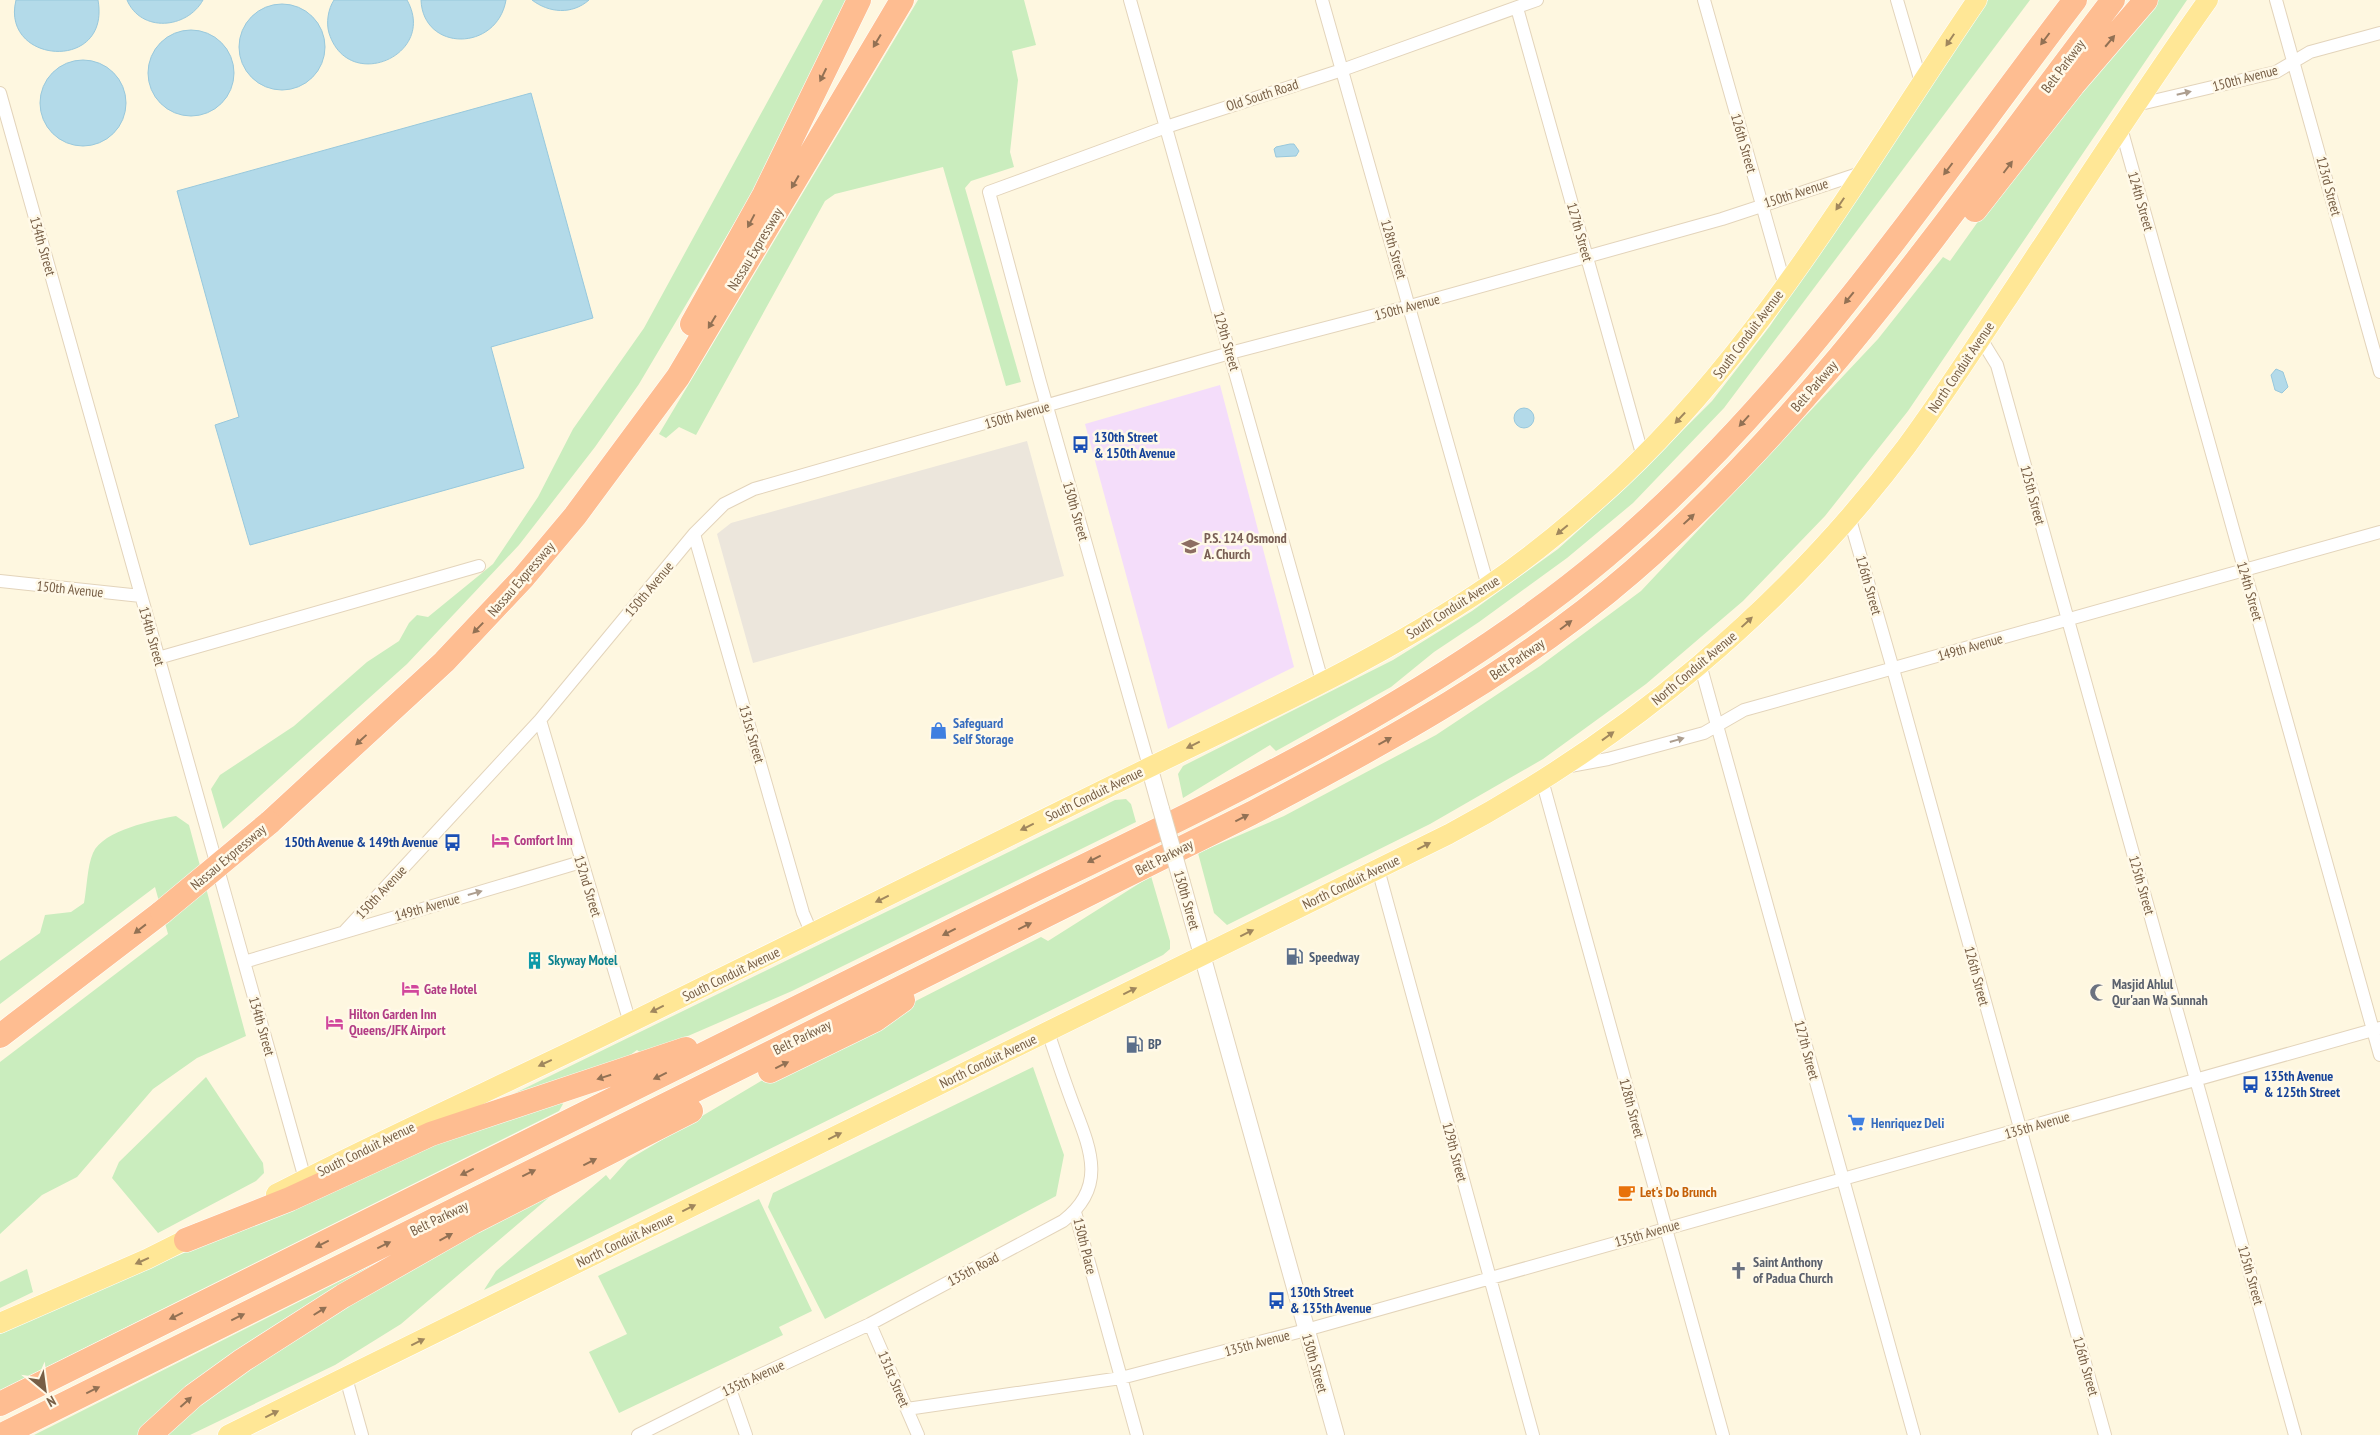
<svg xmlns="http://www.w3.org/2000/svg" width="2380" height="1435" font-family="'PT Sans Narrow',sans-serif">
  <rect width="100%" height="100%" fill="#fef7e0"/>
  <!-- industrial -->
  <path fill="#ece6dc" d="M1027 441 1064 576 753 663 717 534 731 523Z"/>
  <!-- education -->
  <path fill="#f4ddfa" d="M1220 385 1294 667 1168 729 1085 424Z"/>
  <!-- green -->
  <path fill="#caedbe" d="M823 0H847L758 183 639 384 595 447 519 545 407 664 223 829 211 789 220 775 294 726 367 662 399 641 409 623 417 615 428 617 493 564 538 497 573 429 644 328Z
    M918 0H1024L1036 45 1012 51 1018 80 1010 152 1014 167 971 181 965 188 1021 382 1006 386 943 167 835 194 825 201 696 435 679 427 666 438 659 434Z
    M1988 0H2030L1724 408 1633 503 1567 558 1479 622 1434 652 1391 687 1276 751 1270 745 1183 798 1178 774 1183 766 1393 660 1472 611 1558 549 1619 494 1712 401 1770 326Z
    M2154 0H2187L1908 411 1825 516 1743 601 1646 684 1543 759 1430 824 1227 925 1214 913 1198 853 1284 816 1436 735 1540 666 1641 591 1878 339 1943 257 1950 261 1982 216Z
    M1126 799 1131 804 1136 822 792 991 644 1055 637 1050 622 1061 509 1096 1115 800Z
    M176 816 189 825 246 1036 197 1058 153 1089 77 1177 42 1195 0 1234V1062L168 934 155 887 0 1004V961L40 933 45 915 71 912 84 903C87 888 87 867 93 853 103 830 154 820 176 816Z
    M1151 876 1170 941V949L1163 955 484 1290 496 1271 606 1175 610 1180 628 1160 771 1075 1041 937 1048 941Z
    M1033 1067 1064 1155 1056 1196 825 1319 768 1207 773 1193Z
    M206 1077 263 1163 264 1173 256 1181 158 1233 112 1178 119 1162Z
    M560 1100 563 1104 559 1111 0 1390V1334L431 1144Z
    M609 1146 401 1324 335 1365 190 1435H34Z
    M759 1199 812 1311 779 1327 783 1335 619 1413 589 1352 627 1334 598 1276Z
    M27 1269 33 1292 0 1308V1282Z"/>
  <!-- water -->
  <path fill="#b3dae9" stroke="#98c8dc" d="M16 0H98C111 73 0 64 16 0Z
    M127 0H203C187 29 141 33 127 0Z
    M334 0H407C438 55 348 94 329 33 326 23 328 9 334 0Z
    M421 0H506C497 52 423 52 421 0Z
    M532 0H589C572 15 549 13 532 0Z
    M239 47a43 43 0 1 1 86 0a43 43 0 1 1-86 0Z
    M148 73a43 43 0 1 1 86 0a43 43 0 1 1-86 0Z
    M40 103a43 43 0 1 1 86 0a43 43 0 1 1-86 0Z
    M531 93 593 318 491 347 524 468 250 545 215 425 239 417 177 191Z
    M1290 144H1294L1299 151 1296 156 1276 157 1274 149 1276 147Z
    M2276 369 2283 372 2288 387 2282 393 2275 390 2271 375Z
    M1514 418a10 10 0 1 1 20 0a10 10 0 1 1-20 0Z"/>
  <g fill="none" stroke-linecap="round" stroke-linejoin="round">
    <defs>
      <path id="minor" d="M1130 0 1322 681
        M1322 0 1488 586
        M1704 0 1785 286
        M1897 0 1921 82
        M2276 0 2380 372
        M1517 8 1643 457
        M0 93 305 1179
        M2136 105 2276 72 2310 52 2380 33
        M2121 128 2380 1055
        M1981 339 1997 365 2295 1435
        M1849 516 1893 669 2105 1435
        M694 534 803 913 812 934
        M0 581 141 596
        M158 658 479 566
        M1700 664 1914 1435
        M540 720 630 1023
        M1149 766 1040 382 989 192 1166 127 1342 70 1537 0
        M1570 766 1608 759 1704 733 1744 710 2380 532
        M1542 780 1723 1435
        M1378 869 1533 1435
        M344 932 540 720 694 534 724 504 754 489 1230 353 1410 306 1722 219 1861 173
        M244 962 581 862
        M1075 1212 1137 1435
        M870 1324 918 1435
        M346 1378 362 1435
        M730 1389 746 1435
        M907 1409 1121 1378 1306 1330 2380 1028
        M638 1435 730 1389 870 1324 1063 1221C1108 1187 1090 1148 1073 1104 1064 1080 1056 1056 1048 1032"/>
      <path id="tertiary" d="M1149 766 1161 809
        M1182 883 1336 1435"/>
      <path id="primary" d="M276 1194C384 1138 494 1089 603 1036 769 955 935 873 1101 791 1232 726 1367 668 1488 586 1535 554 1579 517 1621 478 1766 341 1865 164 1977 0
        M0 1323 147 1259 199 1233
        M228 1435 1449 834C1626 740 1785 608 1906 447 1940 401 1971 353 2003 305 2071 203 2137 100 2208 0"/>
      <path id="motorway" d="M1975 210 2073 85 2146 0
        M692 324 764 195 859 0
        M269 823 444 662 523 578 575 516 678 377 902 0
        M0 1036 162 912
        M770 1071 875 1020 903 1000
        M186 1240 290 1199 431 1134 686 1049
        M0 1404C317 1246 634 1089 951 931 1172 821 1416 716 1605 557 1792 400 1928 192 2075 0
        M2 1435 1252 813C1385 743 1519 670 1633 571 1822 407 1962 197 2113 0
        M150 1435 193 1396 243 1360 343 1296 473 1222 691 1111"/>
    </defs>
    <!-- minor casing -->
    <use href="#minor" stroke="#e3d4bb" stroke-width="14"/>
    <!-- tertiary casing -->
    <use href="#tertiary" stroke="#e3d4bb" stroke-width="18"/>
    <!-- primary casing -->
    <use href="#primary" stroke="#fff" stroke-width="21"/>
    <!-- motorway casing -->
    <use href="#motorway" stroke="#fff" stroke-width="25"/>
    <!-- minor -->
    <use href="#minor" stroke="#fff" stroke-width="12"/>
    <!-- tertiary -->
    <use href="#tertiary" stroke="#fff" stroke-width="16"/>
    <!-- primary -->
    <use href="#primary" stroke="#ffe796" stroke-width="20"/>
    <!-- motorway -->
    <use href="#motorway" stroke="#febd91" stroke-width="24"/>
    <defs>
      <path id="tertiary-bridge" d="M1161 809 1182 883"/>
      <path id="motorway-bridge" d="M162 912 269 823"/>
    </defs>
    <!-- tertiary-bridge casing -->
    <use href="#tertiary-bridge" stroke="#e3d4bb" stroke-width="18" stroke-linecap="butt"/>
    <!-- motorway-bridge casing -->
    <use href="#motorway-bridge" stroke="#fff" stroke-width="25" stroke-linecap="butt"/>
    <!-- tertiary-bridge -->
    <use href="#tertiary-bridge" stroke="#fff" stroke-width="16"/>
    <!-- motorway-bridge -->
    <use href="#motorway-bridge" stroke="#febd91" stroke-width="24"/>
  </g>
  <!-- one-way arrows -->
  <defs><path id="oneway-solid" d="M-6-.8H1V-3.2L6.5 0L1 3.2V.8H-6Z" transform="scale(1.25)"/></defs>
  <g fill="#927154">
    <use href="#oneway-solid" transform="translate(2045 39) rotate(127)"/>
    <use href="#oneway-solid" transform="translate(877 41) rotate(121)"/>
    <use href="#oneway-solid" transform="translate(2110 41) rotate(-50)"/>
    <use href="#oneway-solid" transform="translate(823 75) rotate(116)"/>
    <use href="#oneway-solid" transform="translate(2008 167) rotate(-53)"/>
    <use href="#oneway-solid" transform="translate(1948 169) rotate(127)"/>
    <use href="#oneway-solid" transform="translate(795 182) rotate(120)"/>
    <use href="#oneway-solid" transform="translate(751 221) rotate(118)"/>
    <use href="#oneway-solid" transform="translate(1849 298) rotate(129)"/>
    <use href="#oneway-solid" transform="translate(712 322) rotate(121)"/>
    <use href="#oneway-solid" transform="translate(1744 421) rotate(132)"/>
    <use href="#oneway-solid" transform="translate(1689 519) rotate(-43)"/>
    <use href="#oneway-solid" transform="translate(1566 625) rotate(-37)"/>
    <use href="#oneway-solid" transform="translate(478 628) rotate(134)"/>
    <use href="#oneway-solid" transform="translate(361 740) rotate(137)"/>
    <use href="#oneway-solid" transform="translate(1385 741) rotate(-29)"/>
    <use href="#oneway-solid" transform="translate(1242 818) rotate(-27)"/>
    <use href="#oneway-solid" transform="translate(1094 859) rotate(153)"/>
    <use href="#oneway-solid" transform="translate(1025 926) rotate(-26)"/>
    <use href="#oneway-solid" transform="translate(140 929) rotate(142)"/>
    <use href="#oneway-solid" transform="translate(949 932) rotate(153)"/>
    <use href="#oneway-solid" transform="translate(782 1065) rotate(-26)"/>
    <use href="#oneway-solid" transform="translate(660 1076) rotate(154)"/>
    <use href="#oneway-solid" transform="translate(604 1077) rotate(162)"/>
    <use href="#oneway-solid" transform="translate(590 1162) rotate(-27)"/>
    <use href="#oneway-solid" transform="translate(467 1172) rotate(154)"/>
    <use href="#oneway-solid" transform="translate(529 1173) rotate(-26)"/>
    <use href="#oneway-solid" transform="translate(446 1237) rotate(-29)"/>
    <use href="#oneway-solid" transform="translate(322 1244) rotate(154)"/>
    <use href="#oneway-solid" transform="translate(384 1245) rotate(-26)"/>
    <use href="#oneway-solid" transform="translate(320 1311) rotate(-32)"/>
    <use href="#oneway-solid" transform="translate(176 1316) rotate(154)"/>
    <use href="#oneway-solid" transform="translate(238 1317) rotate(-26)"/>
    <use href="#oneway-solid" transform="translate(93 1390) rotate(-26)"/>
    <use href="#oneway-solid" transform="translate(186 1402) rotate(-42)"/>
  </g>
  <g fill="#a0875d">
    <use href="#oneway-solid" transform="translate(1950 40) rotate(124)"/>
    <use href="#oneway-solid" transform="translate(1840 204) rotate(124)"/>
    <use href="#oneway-solid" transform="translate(1680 418) rotate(133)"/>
    <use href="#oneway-solid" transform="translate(1562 530) rotate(140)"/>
    <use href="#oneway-solid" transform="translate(1747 622) rotate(-43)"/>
    <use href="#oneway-solid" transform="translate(1608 736) rotate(-36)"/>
    <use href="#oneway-solid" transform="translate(1193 745) rotate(154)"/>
    <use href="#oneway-solid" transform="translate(1027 827) rotate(154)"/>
    <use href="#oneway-solid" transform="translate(1424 846) rotate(-27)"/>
    <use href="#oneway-solid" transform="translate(882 899) rotate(154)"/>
    <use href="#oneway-solid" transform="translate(1247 933) rotate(-26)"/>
    <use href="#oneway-solid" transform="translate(1130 991) rotate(-26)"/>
    <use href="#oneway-solid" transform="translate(657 1009) rotate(154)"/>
    <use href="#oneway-solid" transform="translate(545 1063) rotate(155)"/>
    <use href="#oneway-solid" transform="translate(835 1136) rotate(-26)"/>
    <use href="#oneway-solid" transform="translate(689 1208) rotate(-26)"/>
    <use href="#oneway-solid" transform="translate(142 1261) rotate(156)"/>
    <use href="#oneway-solid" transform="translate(418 1342) rotate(-26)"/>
    <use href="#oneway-solid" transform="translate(272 1414) rotate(-26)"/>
  </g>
  <g fill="#ad9e8f">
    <use href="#oneway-solid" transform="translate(2184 93) rotate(-13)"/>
    <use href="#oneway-solid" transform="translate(1677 740) rotate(-16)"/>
    <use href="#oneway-solid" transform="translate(475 893) rotate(-16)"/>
  </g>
  <!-- icons -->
  <defs>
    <symbol id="bus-bare" viewBox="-9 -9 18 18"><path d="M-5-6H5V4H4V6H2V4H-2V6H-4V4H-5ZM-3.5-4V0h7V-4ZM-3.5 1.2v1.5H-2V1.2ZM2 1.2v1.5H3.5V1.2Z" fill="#1a4fb4" stroke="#fff9e8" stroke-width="2.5" paint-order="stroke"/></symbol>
    <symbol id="school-bare" viewBox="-9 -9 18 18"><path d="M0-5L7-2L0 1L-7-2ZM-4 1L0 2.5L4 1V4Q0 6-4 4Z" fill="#8d6e63" stroke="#fff9e8" stroke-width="2.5" paint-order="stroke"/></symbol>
    <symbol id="shop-bare" viewBox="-9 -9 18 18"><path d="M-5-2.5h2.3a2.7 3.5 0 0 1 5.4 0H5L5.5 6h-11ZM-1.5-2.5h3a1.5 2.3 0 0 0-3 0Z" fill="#3f7fe0" stroke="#fff9e8" stroke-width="2.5" paint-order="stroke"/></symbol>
    <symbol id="hotel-bare" viewBox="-9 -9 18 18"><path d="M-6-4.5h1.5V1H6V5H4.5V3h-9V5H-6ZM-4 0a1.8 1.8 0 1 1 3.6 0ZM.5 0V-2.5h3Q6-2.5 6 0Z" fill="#d1479c" stroke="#fff9e8" stroke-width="2.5" paint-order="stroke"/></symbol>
    <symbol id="fuel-bare" viewBox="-9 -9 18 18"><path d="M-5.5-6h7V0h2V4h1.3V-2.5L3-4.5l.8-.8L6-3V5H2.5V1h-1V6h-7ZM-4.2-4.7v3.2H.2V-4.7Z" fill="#5c6f8a" stroke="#fff9e8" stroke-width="2.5" paint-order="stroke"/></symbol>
    <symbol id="building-bare" viewBox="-9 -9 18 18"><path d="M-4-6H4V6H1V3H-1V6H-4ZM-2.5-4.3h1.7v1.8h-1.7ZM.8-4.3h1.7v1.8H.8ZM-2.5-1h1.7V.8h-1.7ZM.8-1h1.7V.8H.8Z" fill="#0f9aa8" stroke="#fff9e8" stroke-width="2.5" paint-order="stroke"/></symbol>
    <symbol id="mosque-bare" viewBox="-9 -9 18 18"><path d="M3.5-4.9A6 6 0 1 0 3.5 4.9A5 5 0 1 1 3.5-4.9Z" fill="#6b7280" stroke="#fff9e8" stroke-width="2.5" paint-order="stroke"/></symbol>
    <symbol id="supermarket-bare" viewBox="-9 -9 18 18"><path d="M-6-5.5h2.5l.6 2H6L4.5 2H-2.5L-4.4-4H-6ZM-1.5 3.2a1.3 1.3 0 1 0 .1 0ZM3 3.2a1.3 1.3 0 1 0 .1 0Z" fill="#3f7fe0" stroke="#fff9e8" stroke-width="2.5" paint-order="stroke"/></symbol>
    <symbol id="cafe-bare" viewBox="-9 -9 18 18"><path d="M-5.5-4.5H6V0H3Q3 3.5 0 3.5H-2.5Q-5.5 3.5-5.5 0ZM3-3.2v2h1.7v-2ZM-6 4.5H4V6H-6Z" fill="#e8710a" stroke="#fff9e8" stroke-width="2.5" paint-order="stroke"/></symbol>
    <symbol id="church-bare" viewBox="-9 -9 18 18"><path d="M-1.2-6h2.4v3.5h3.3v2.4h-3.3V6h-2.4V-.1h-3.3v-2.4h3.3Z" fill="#6b7280" stroke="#fff9e8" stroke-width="2.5" paint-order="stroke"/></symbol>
  </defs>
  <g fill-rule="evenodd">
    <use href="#bus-bare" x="1068" y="432" width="25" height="25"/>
    <use href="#school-bare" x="1178" y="534" width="25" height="25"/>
    <use href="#shop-bare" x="926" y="718" width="25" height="25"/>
    <use href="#hotel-bare" x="488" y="828" width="25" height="25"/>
    <use href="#bus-bare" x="440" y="830" width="25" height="25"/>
    <use href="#fuel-bare" x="1282" y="944" width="25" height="25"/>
    <use href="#building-bare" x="522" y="948" width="25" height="25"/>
    <use href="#hotel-bare" x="398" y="976" width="25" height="25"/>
    <use href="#mosque-bare" x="2086" y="980" width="25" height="25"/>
    <use href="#hotel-bare" x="322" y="1010" width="25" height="25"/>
    <use href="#fuel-bare" x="1122" y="1032" width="25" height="25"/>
    <use href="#bus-bare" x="2238" y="1072" width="25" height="25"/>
    <use href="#supermarket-bare" x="1844" y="1110" width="25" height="25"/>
    <use href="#cafe-bare" x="1614" y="1180" width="25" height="25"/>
    <use href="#church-bare" x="1726" y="1258" width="25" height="25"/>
    <use href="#bus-bare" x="1264" y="1288" width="25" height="25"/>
  </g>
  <g text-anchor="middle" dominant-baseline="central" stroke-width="5" stroke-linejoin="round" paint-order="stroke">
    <!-- street labels -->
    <g font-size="14" fill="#775e45" stroke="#fff9e8">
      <text transform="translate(2063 66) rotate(-53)">Belt Parkway</text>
      <text transform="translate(2245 78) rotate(-15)">150th Avenue</text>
      <text transform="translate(1262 95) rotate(-18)">Old South Road</text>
      <text transform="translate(1744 143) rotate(74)">126th Street</text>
      <text transform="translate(2329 186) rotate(75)">123rd Street</text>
      <text transform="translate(1796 193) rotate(-18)">150th Avenue</text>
      <text transform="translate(2141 201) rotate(74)">124th Street</text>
      <text transform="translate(1580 232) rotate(74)">127th Street</text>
      <text transform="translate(43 246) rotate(74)">134th Street</text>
      <text transform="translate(755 249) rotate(-59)">Nassau Expressway</text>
      <text transform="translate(1394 249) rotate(74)">128th Street</text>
      <text transform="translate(1407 307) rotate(-15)">150th Avenue</text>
      <text transform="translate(1748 334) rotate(-53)">South Conduit Avenue</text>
      <text transform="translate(1227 341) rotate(74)">129th Street</text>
      <text transform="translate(1961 367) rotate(-56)">North Conduit Avenue</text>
      <text transform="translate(1814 386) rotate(-49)">Belt Parkway</text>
      <text transform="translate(1017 415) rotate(-16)">150th Avenue</text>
      <text transform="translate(2033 495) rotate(75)">125th Street</text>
      <text transform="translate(1076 511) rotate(74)">130th Street</text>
      <text transform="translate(521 579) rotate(-49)">Nassau Expressway</text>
      <text transform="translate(1869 585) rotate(74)">126th Street</text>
      <text transform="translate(70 589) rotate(6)">150th Avenue</text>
      <text transform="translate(649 589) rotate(-50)">150th Avenue</text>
      <text transform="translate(2250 591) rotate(74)">124th Street</text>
      <text transform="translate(1453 607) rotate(-32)">South Conduit Avenue</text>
      <text transform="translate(152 636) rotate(74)">134th Street</text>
      <text transform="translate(1970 647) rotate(-16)">149th Avenue</text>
      <text transform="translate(1517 659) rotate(-34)">Belt Parkway</text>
      <text transform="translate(1694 668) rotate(-40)">North Conduit Avenue</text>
      <text transform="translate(752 734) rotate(74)">131st Street</text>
      <text transform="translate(1094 794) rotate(-26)">South Conduit Avenue</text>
      <text transform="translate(228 857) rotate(-40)">Nassau Expressway</text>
      <text transform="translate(1164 857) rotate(-27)">Belt Parkway</text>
      <text transform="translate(1351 882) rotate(-26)">North Conduit Avenue</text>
      <text transform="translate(2142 885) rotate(74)">125th Street</text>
      <text transform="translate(588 886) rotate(73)">132nd Street</text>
      <text transform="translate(381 892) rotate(-47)">150th Avenue</text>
      <text transform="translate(1187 900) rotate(74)">130th Street</text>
      <text transform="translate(427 907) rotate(-16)">149th Avenue</text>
      <text transform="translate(731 974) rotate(-26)">South Conduit Avenue</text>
      <text transform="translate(1977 976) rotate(75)">126th Street</text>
      <text transform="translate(262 1026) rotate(74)">134th Street</text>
      <text transform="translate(802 1037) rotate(-26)">Belt Parkway</text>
      <text transform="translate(1807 1050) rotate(75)">127th Street</text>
      <text transform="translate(988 1061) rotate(-26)">North Conduit Avenue</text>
      <text transform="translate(1632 1108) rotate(75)">128th Street</text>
      <text transform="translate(2037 1125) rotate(-16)">135th Avenue</text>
      <text transform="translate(366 1149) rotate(-26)">South Conduit Avenue</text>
      <text transform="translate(1455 1152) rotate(75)">129th Street</text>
      <text transform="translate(439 1218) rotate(-26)">Belt Parkway</text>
      <text transform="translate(1647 1233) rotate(-16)">135th Avenue</text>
      <text transform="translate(625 1240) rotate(-26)">North Conduit Avenue</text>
      <text transform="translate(1085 1246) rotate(76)">130th Place</text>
      <text transform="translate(973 1269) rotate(-28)">135th Road</text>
      <text transform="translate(2251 1275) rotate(74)">125th Street</text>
      <text transform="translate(1257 1343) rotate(-15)">135th Avenue</text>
      <text transform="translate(1315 1363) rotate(74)">130th Street</text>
      <text transform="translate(2086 1366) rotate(74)">126th Street</text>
      <text transform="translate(753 1378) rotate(-25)">135th Avenue</text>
      <text transform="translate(894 1379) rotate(67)">131st Street</text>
    </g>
    <!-- transit labels -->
    <g font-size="14" font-weight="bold" fill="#164399" stroke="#fff9e8" text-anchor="start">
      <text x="1094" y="437">130th Street<tspan x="1094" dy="16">&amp; 150th Avenue</tspan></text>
      <text x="438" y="842" text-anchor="end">150th Avenue &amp; 149th Avenue</text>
      <text x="2264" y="1076">135th Avenue<tspan x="2264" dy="16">&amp; 125th Street</tspan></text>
      <text x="1290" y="1292">130th Street<tspan x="1290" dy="16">&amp; 135th Avenue</tspan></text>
    </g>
    <!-- education labels -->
    <g font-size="14" font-weight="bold" fill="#785e54" stroke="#fff9e8" text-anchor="start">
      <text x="1204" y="538">P.S. 124 Osmond<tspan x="1204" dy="16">A. Church</tspan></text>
    </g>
    <!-- shop labels -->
    <g font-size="14" font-weight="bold" fill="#366cbe" stroke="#fff9e8" text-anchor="start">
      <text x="953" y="723">Safeguard<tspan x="953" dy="16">Self Storage</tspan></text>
      <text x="1871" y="1123">Henriquez Deli</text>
    </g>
    <!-- hotel labels -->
    <g font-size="14" font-weight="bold" fill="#b23c85" stroke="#fff9e8" text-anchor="start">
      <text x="514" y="840">Comfort Inn</text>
      <text x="424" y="989">Gate Hotel</text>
      <text x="349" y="1014">Hilton Garden Inn<tspan x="349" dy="16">Queens/JFK Airport</tspan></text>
    </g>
    <!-- service labels -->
    <g font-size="14" font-weight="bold" fill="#4e5e75" stroke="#fff9e8" text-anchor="start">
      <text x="1309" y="957">Speedway</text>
      <text x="1148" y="1044">BP</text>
    </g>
    <!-- culture labels -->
    <g font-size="14" font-weight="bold" fill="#0d838f" stroke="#fff9e8" text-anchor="start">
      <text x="548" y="960">Skyway Motel</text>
    </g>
    <!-- worship labels -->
    <g font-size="14" font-weight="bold" fill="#5b616d" stroke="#fff9e8" text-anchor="start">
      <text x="2112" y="984">Masjid Ahlul<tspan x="2112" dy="16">Qur'aan Wa Sunnah</tspan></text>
      <text x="1753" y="1262">Saint Anthony<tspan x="1753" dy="16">of Padua Church</tspan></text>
    </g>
    <!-- food labels -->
    <g font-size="14" font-weight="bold" fill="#c56008" stroke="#fff9e8" text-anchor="start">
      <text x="1640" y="1192">Let's Do Brunch</text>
    </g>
  </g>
  <!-- north arrow -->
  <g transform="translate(45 1390) rotate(151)" stroke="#fff9e8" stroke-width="4" paint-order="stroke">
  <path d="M0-4L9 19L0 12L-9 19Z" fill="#775e45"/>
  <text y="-8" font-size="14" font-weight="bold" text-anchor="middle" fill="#775e45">N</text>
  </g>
</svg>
